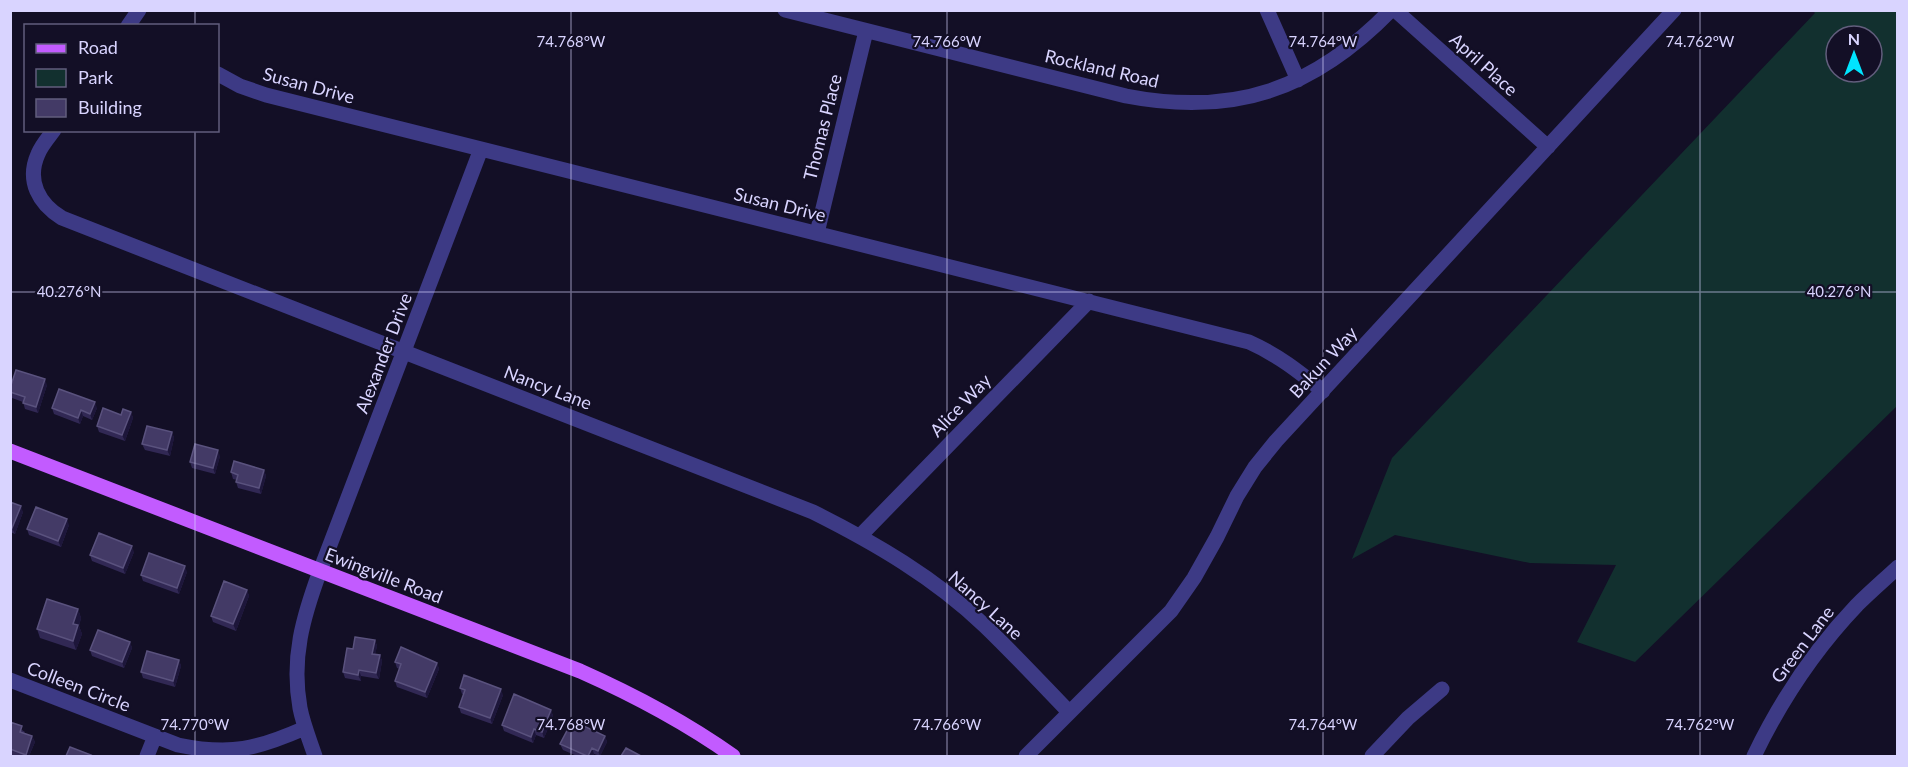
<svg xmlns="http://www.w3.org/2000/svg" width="1908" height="767" font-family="Lato,sans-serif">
  <rect width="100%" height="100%" fill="#130f26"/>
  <!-- green -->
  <path fill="#12302f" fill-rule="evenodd" d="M1813 11H1897V406L1635 662 1577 642 1616 565 1530 563 1395 535 1352 559 1392 458 1815 13ZM1836 36H1872V72H1836Z"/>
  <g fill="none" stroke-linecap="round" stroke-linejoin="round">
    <!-- minor -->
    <path stroke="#3d3a85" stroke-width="15" d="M785 10 1126 96C1235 117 1314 89 1391 10
      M1267 10 1298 80
      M1395 10 1548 147
      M128 26 139 10
      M218 74 240 86 266 95 1249 342C1278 355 1298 371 1323 391
      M54 130C48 138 41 146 38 154 26 181 39 204 62 218L813 512C875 543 935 578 985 626 1014 654 1041 683 1069 712
      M817 233 866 31
      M860 536 1089 301
      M10 680 178 745C231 756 257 749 305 728
      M147 756 155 736
      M315 756C310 741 303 724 300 708 291 658 303 617 320 571L481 149
      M1026 756 1171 611 1194 578 1217 537 1237 496 1255 467 1276 441 1674 10
      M1372 756 1408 718 1442 689
      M1754 756C1780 702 1815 649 1857 605 1870 592 1884 580 1898 567"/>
    <!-- major -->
    <path stroke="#c25bff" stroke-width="15" d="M10 451 580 671C634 695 685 722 733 756"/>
  </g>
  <!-- wall -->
  <path fill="#312854" d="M47 385 38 413 25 409 23 402 12 398 10 395V388Z
    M52 408H97L92 420 83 416 80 424 54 414Z
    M131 412 133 418 125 441 99 432 97 426Z
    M172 432 174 438 170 456 145 450 142 444Z
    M220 456 215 474 192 468 190 462Z
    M264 470 266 476 261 494 238 488 236 482 237 480 233 479 231 472Z
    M10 502 23 512 15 534 10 532Z
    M69 525 61 547 29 535 27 529Z
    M134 552 125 574 92 561 90 555Z
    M187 572 179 594 143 581 141 575Z
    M247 590 249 596 236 631 213 622 211 616Z
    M78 609 81 618 79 626 82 634 76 650 40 638 37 629Z
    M375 640 377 646 375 654 380 655 382 661 379 679 361 676V681L345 678 343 672 353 649Z
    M130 642 132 648 124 668 92 656 90 650Z
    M179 660 181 666 175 687 143 678 141 672Z
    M395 662 437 663 439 669 427 698 397 687 395 681 400 669 397 668Z
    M460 688 503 695 492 724 461 713 459 707 464 694H462Z
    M551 710 553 716 544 738 536 735 533 743 504 731 502 725Z
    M10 722 25 732 24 733 32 736 35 742 29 756H16L10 755Z
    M582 731 605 736 607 742 600 756 594 754 593 756H577L563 750 560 744Z"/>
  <!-- shaded-wall -->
  <path fill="#1d163a" d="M45 379 47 385 38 413 36 407Z
    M95 402 97 408 92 420 90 414Z
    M81 410 83 416 80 424 78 418Z
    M131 412 133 418 125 441 122 435Z
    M172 432 174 438 170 456 167 450Z
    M218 450 220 456 215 474 213 468Z
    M264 470 266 476 261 494 259 488Z
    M21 506 23 512 15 534 12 528Z
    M67 519 69 525 61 547 58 541Z
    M132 546 134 552 125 574 123 568Z
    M185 566 187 572 179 594 177 588Z
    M247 590 249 596 236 631 233 624Z
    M78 609 81 618 79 626 82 634 76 650 73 641V624Z
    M375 640 377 646 374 660 372 654Z
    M130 642 132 648 124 668 122 662Z
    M380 655 382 661 379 679 376 673Z
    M179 660 181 666 175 687 173 681Z
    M437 663 439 669 427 698 425 692Z
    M359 670 361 676V681L358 675Z
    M501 689 503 695 492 724 490 718Z
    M551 710 553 716 544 738 542 732Z
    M534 729 536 735 533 743 531 737Z
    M32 736 35 742 29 756H26V755Z
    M605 736 607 742 600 756 598 751Z
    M592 748 594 754 593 756H588Z"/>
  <!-- building -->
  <path fill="#433a66" stroke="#5a527e" stroke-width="1.5" d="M16 370 45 379 36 407 23 403 25 397 10 392V388Z
    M59 389 95 402 90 414 81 410 78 418 52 408Z
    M103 408 121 415 123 409 131 412 122 435 97 426Z
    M147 426 172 432 167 450 142 444Z
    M195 444 218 450 213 468 190 462Z
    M234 461 264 470 259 488 236 482 238 475 231 472Z
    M10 502 21 506 12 528 10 527Z
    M36 507 67 519 58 541 27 529Z
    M99 533 132 546 123 568 90 555Z
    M149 553 185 566 177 588 141 575Z
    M224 581 247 590 233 624 211 616Z
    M47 599 78 609 73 624 78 625 73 641 37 629Z
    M98 630 130 642 122 662 90 650Z
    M355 637 375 640 372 654 380 655 376 673 359 670 358 675 343 672 347 648 353 649Z
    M401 647 437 663 425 692 395 681 401 664 395 662Z
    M147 651 179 660 173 681 141 672Z
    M464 675 501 689 490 718 459 707 465 690 460 688Z
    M514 694 551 710 542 732 534 729 531 737 502 725Z
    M10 722 22 726 20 732 32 736 26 755 10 749Z
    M570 725 582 731 584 726 605 736 598 751 592 748 588 756H587L560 744Z
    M70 747 91 755 90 756H66Z
    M626 748 641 756H621Z"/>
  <!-- ticks -->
  <path fill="none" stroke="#d9d4ff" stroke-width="1.5" stroke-opacity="0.45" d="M195 10V26M571 10V756M947 10V756M1323 10V756M1700 10V756M195 130V756M10 292H1898"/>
  <g text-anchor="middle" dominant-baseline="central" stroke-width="4.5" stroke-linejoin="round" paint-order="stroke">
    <!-- street labels -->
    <g font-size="18" fill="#d9d4ff" stroke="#130f26">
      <text transform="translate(1484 64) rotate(42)">April Place</text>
      <text transform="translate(1102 68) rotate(13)">Rockland Road</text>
      <text transform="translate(309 85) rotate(15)">Susan Drive</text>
      <text transform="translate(822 127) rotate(-76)">Thomas Place</text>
      <text transform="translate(780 204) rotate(14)">Susan Drive</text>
      <text transform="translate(383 353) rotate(-69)">Alexander Drive</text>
      <text transform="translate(1323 362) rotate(-47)">Bakun Way</text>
      <text transform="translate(548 387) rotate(21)">Nancy Lane</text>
      <text transform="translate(960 405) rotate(-46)">Alice Way</text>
      <text transform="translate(384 575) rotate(21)">Ewingville Road</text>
      <text transform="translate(986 605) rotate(42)">Nancy Lane</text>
      <text transform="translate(1802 644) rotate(-53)">Green Lane</text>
      <text transform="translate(79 686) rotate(21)">Colleen Circle</text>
    </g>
  </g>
  <g font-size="15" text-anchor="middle" fill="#d9d4ff" stroke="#130f26" stroke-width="4.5" stroke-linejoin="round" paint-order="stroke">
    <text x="571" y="47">74.768°W</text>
    <text x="947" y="47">74.766°W</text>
    <text x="1323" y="47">74.764°W</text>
    <text x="1700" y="47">74.762°W</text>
    <text x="69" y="297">40.276°N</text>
    <text x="1839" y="297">40.276°N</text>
    <text x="195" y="730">74.770°W</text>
    <text x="571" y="730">74.768°W</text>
    <text x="947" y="730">74.766°W</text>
    <text x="1323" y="730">74.764°W</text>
    <text x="1700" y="730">74.762°W</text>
  </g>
  <!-- border -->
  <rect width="1908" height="767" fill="none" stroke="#d9d4ff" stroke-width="24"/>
  <!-- legend -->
  <rect x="24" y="24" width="195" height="108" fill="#130f26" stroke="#625e7d" stroke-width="1.5"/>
  <rect x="36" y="44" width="30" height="9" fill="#c25bff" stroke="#625e7d" stroke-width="1.5"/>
  <text x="78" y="54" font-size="18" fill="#d9d4ff">Road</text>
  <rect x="36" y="69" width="30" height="18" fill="#12302f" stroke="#625e7d" stroke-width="1.5"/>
  <text x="78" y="84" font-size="18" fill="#d9d4ff">Park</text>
  <rect x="36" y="99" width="30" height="18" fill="#433a66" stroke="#625e7d" stroke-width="1.5"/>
  <text x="78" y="114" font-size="18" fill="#d9d4ff">Building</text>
  <!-- north arrow -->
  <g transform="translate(1854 54)"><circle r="28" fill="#130f26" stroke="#625e7d" stroke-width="1.5"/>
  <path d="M0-4.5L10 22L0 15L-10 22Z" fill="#00e5ff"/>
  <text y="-9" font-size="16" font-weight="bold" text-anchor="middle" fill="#d9d4ff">N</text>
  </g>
</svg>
